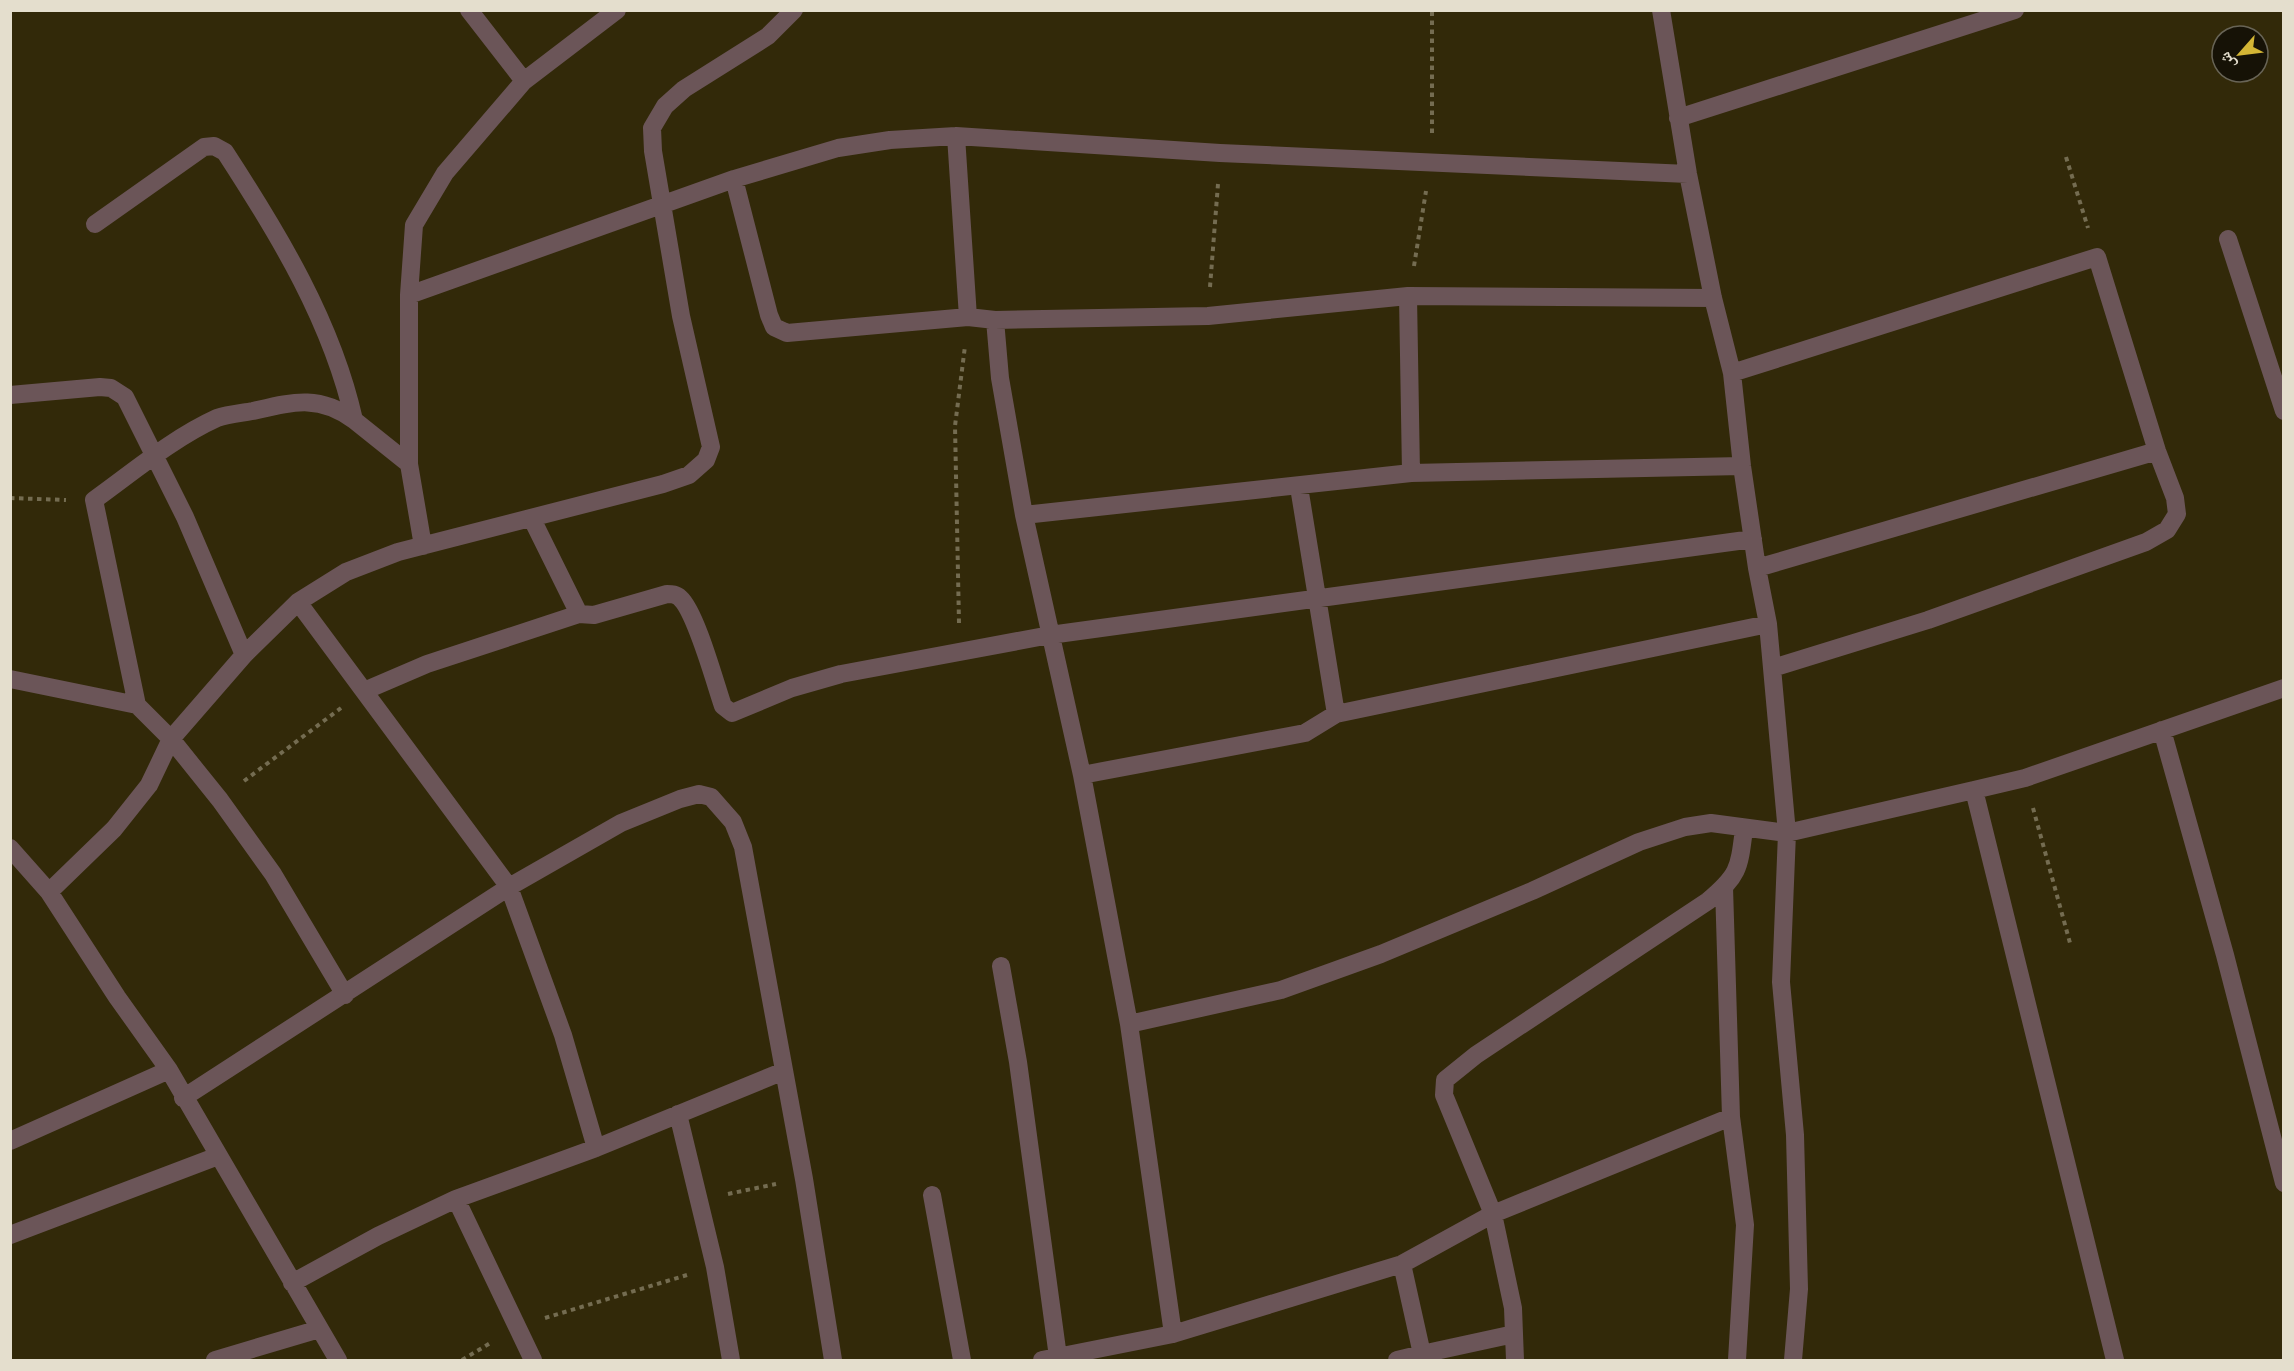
<svg xmlns="http://www.w3.org/2000/svg" width="2294" height="1371" font-family="'Open Sans','Noto Naskh Arabic',sans-serif">
  <rect width="100%" height="100%" fill="#322909"/>
  <g fill="none" stroke-linecap="round" stroke-linejoin="round">
    <!-- path -->
    <path stroke="#746c51" stroke-width="4" stroke-dasharray="4.5 4.5" stroke-linecap="butt" d="M1432 133V10
      M2066 157 2088 228
      M1414 266 1426 191
      M1210 287 1218 184
      M10 498 66 500
      M959 623 955 426 965 346
      M244 781 341 708
      M2033 808 2070 943
      M728 1194 776 1184
      M545 1318 687 1275
      M462 1360 492 1342"/>
    <!-- street -->
    <path stroke="#6b5558" stroke-width="18" d="M469 10 524 81
      M1661 10 1688 174 1713 298 1732 373 1742 466 1757 568 1768 624 1787 833 1781 982 1795 1135 1799 1289 1793 1360
      M1678 118 2015 10
      M956 136 968 317
      M734 179 769 315 774 327 787 333 968 317 995 320 1208 316 1408 296 1713 298
      M95 224 204 147 214 146 225 152C279 235 332 322 354 420 319 394 292 402 253 411 242 413 228 414 217 418 173 438 133 472 94 500L137 705
      M2228 239 2284 411
      M409 295 734 179 838 148 890 140 956 136 1220 153 1688 174
      M1408 296 1411 473
      M995 320 1000 378 1024 515
      M1732 373 2097 257 2157 451 2175 498 2177 514 2167 530 2146 542 1928 620 1773 668
      M10 395 100 387 111 388 125 397 185 517 244 655
      M354 420 409 464
      M1299 487 1336 714
      M532 519 579 614
      M423 546 409 464V295L414 225 445 173 524 81 617 10
      M1757 568 2157 451
      M298 602 509 887 563 1035 596 1148
      M10 679 137 705 171 739 220 800 273 874 345 995
      M364 691 427 664 579 614 594 615 667 594C672 594 676 594 680 598 696 612 715 683 723 706L732 713 792 688 841 674 1050 635 1753 539
      M2162 730 2225 955 2284 1183
      M1082 775 1305 733 1336 714 1768 624
      M1974 790 2115 1360
      M10 848 49 892 117 997 169 1070 338 1360
      M1724 887 1731 1117 1745 1225 1737 1360
      M49 892 114 829 149 785 171 739 244 655 298 602 346 572 398 552 663 484 689 475 706 460 711 447 681 316 653 151 652 128 665 106 684 89 768 36 794 10
      M1001 966 1018 1062 1058 1357
      M1129 1024 1281 990 1381 954 1532 891 1639 842 1685 827 1711 823 1787 833 1974 790 2025 778 2284 688
      M183 1098 509 887 621 823 680 799 699 794 711 797 733 822 743 847 804 1179 833 1360
      M678 1114 715 1267 731 1360
      M10 1141 169 1070
      M932 1195 962 1360
      M456 1199 533 1360
      M10 1235 218 1156
      M292 1283 378 1236 456 1199 596 1148 784 1071
      M1173 1334 1129 1024 1082 775 1024 515 1411 473 1742 466
      M1422 1354 1514 1334
      M215 1360 319 1329
      M1042 1360 1173 1334 1402 1264 1493 1214 1731 1117
      M1397 1360 1422 1354 1402 1264
      M1515 1360 1513 1308 1493 1214 1444 1095 1445 1080 1476 1055 1708 901C1739 875 1739 869 1744 829"/>
  </g>
  <!-- border -->
  <rect width="2294" height="1371" fill="none" stroke="#e4decd" stroke-width="24"/>
  <!-- north arrow -->
  <g transform="translate(2240 54) rotate(242)"><circle r="28" fill="#161206" stroke="#686456" stroke-width="1.5"/>
  <path d="M0-4.5L10 22L0 15L-10 22Z" fill="#d4b635"/>
  <text y="-9" font-size="16" font-weight="bold" text-anchor="middle" fill="#e4decd">ش</text>
  </g>
</svg>
